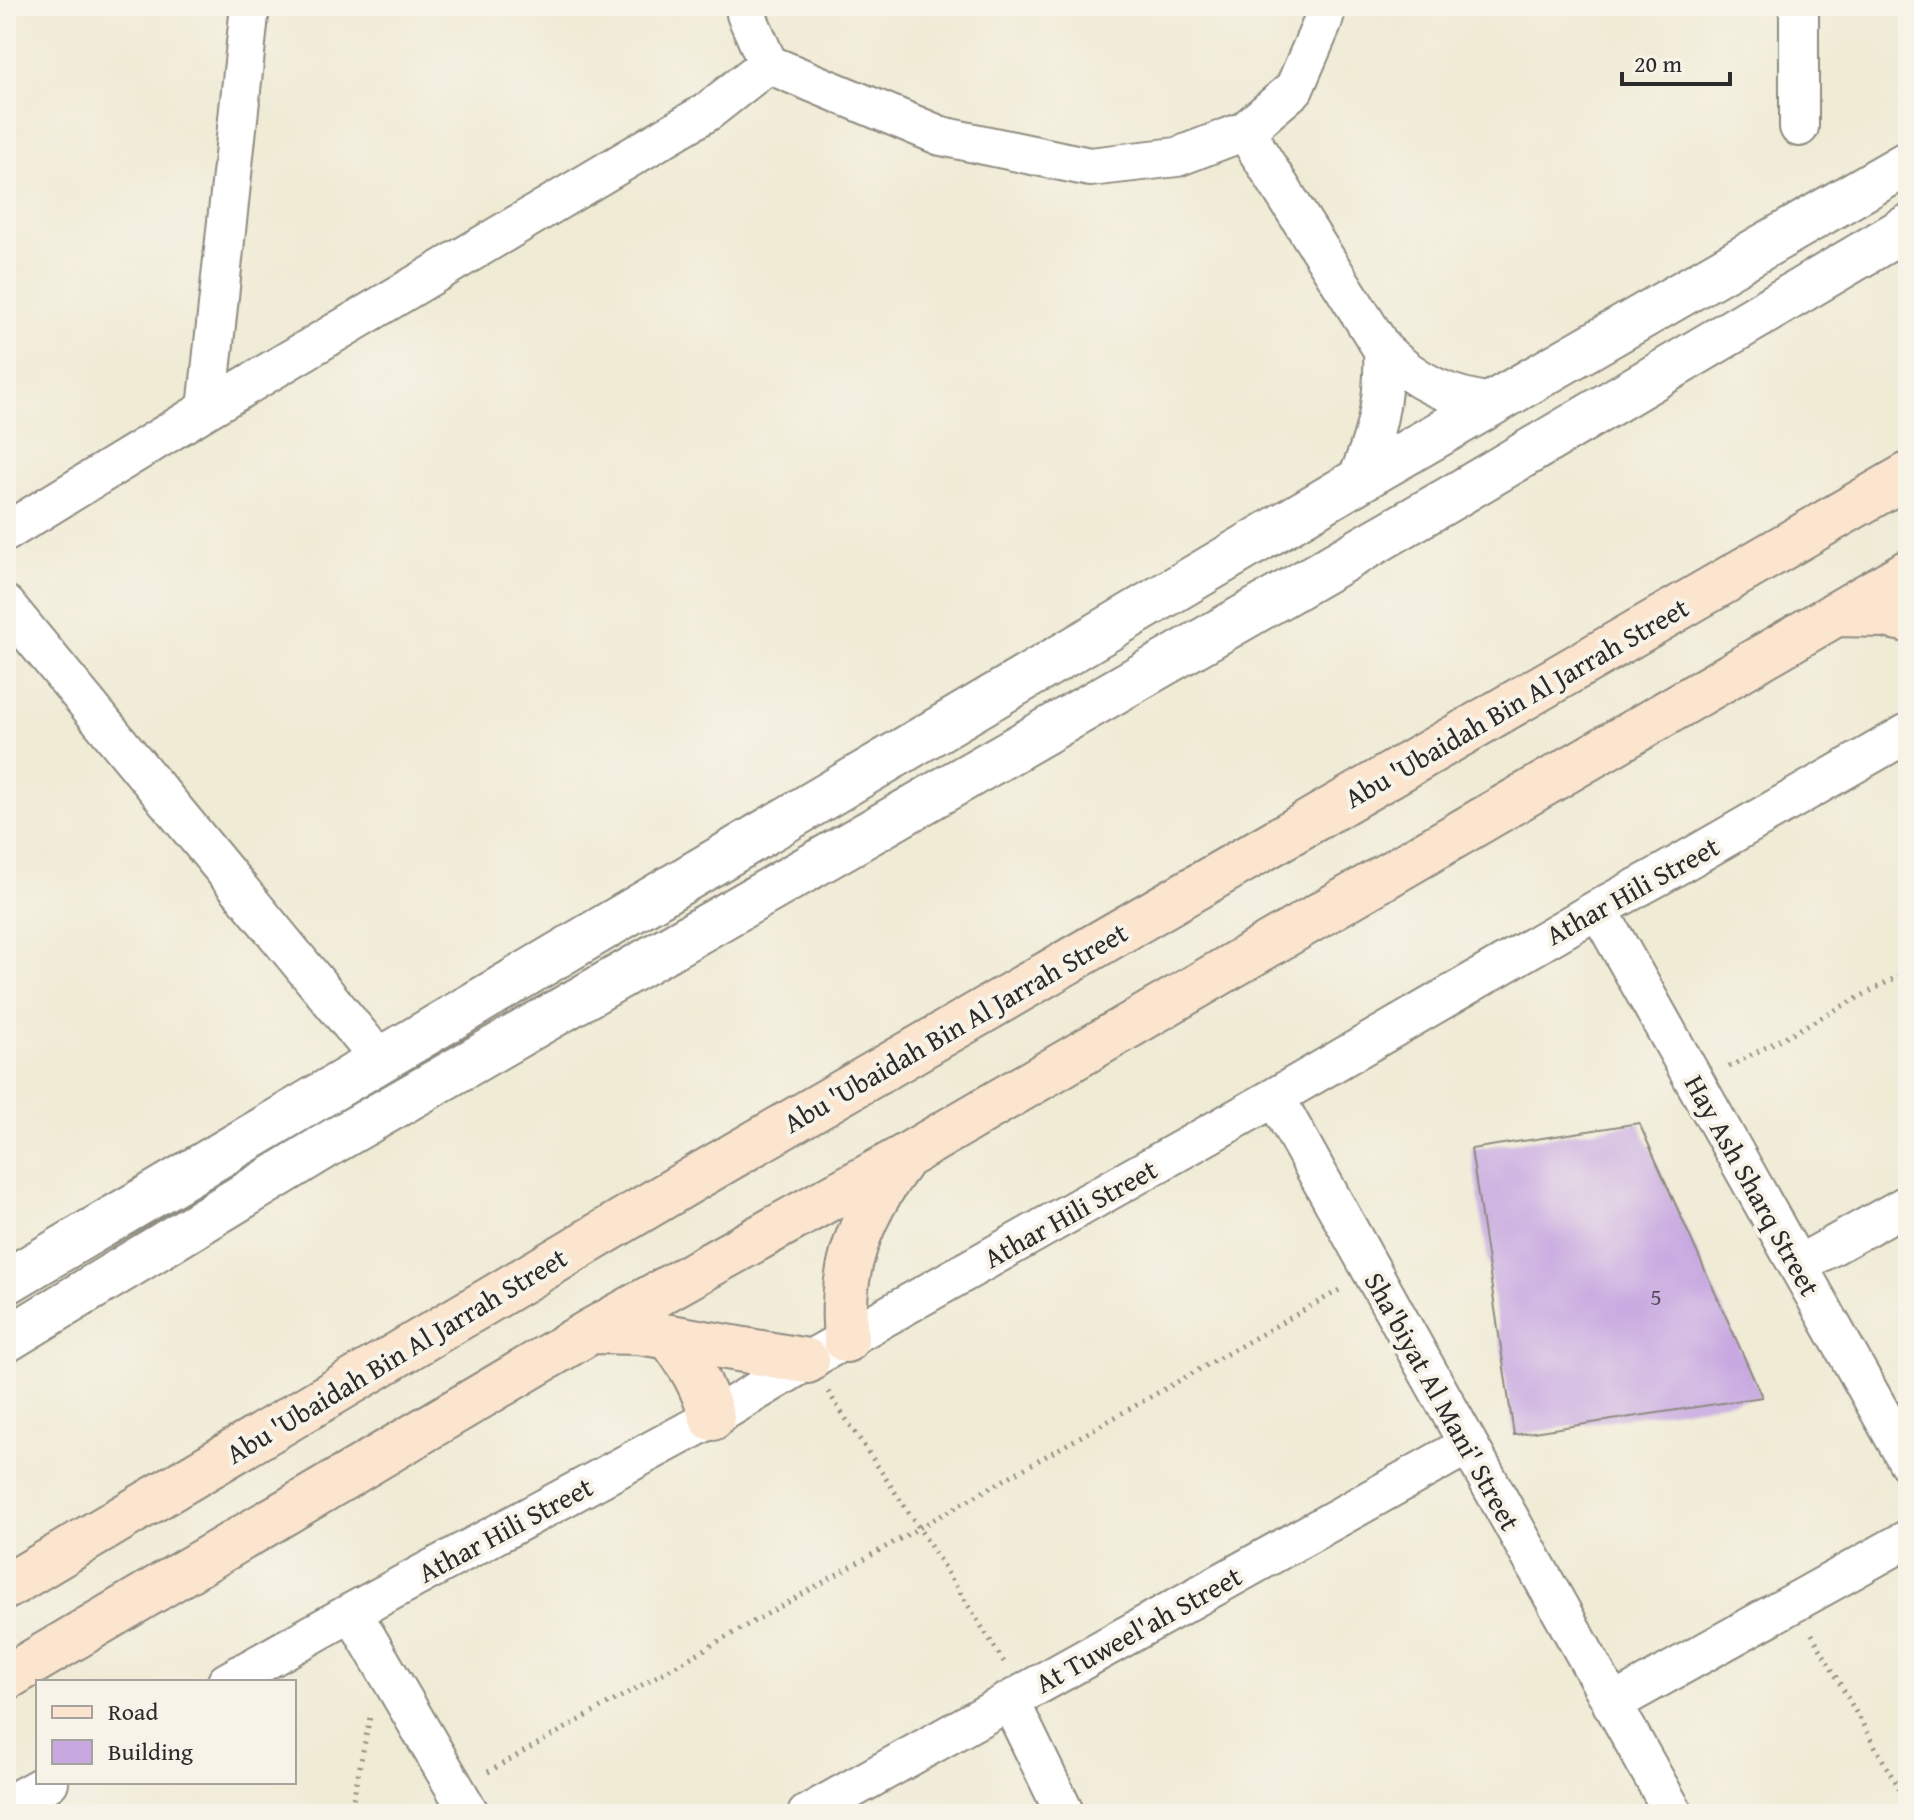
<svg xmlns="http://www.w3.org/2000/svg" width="1914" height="1820" font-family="'Gentium Book Plus',serif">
  <rect width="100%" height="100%" fill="#f7f3e8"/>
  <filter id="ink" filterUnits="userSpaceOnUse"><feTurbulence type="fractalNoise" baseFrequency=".0125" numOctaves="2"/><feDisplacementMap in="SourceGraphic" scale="16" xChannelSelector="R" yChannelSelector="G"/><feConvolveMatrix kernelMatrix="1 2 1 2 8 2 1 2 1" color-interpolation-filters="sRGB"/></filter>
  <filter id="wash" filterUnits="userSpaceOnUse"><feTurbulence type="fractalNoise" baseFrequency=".006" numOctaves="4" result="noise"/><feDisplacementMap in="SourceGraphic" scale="32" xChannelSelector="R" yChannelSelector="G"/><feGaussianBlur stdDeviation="1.8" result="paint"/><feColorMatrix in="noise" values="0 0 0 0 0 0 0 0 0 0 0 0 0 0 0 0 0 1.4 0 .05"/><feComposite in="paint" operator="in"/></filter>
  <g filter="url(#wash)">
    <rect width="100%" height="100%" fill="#f0ebd5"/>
    <g id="blocks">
      <!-- building -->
      <path fill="#c7a8e1" d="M1639 1123 1762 1397 1514 1435 1471 1149Z"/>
    </g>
  </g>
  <g filter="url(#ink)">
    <use href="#blocks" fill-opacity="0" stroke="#8e8b80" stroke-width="2"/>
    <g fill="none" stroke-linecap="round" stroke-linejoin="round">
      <defs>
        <path id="minor" d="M1799 6V127
          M768 64 941 136 1090 167 1177 157 1245 131 1294 89 1322 24 1327 6
          M1245 131 1383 350C1417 383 1448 397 1494 403
          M207 409 250 6
          M1356 482C1376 437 1385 400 1383 350
          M6 532 207 409 707 112 768 64 746 14 745 6
          M6 605 380 1060
          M1598 909 1908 1462
          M1275 1097 1674 1814
          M1798 1265 1908 1204
          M352 1612 470 1814
          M227 1682 352 1612 712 1418 807 1361 1275 1097 1598 909 1657 877 1908 733
          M1010 1701 1065 1814
          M1612 1704 1908 1539
          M6 1806 49 1782
          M807 1814 1468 1445"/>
        <path id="tertiary" d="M6 1282 1356 482 1908 163
          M6 1340 334 1141 1451 498 1908 227"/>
        <path id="secondary" d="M1835 614 1885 615 1908 620
          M591 1331 639 1332 670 1337C691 1366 702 1383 712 1418
          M670 1337 807 1361
          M846 1340C845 1327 844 1314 845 1302 847 1250 869 1204 900 1163
          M6 1587 700 1175 1908 475
          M6 1678 591 1331 904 1157 1908 572"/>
      </defs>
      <!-- minor casing -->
      <use href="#minor" stroke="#8e8b80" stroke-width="42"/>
      <!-- tertiary casing -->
      <use href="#tertiary" stroke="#8e8b80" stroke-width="48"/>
      <!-- secondary casing -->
      <use href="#secondary" stroke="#8e8b80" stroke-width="48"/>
      <!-- path -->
      <path stroke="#8e8b80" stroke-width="5" stroke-dasharray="2 6" stroke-linecap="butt" d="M1729 1067 1908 971
        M828 1392 919 1528 1004 1662
        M1812 1634 1908 1805
        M488 1772 1343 1288
        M350 1814 370 1717"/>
      <!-- minor -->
      <use href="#minor" stroke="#fff" stroke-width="38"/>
      <!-- tertiary -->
      <use href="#tertiary" stroke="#fff" stroke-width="44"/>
      <!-- secondary -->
      <use href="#secondary" stroke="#fbe5cf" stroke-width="44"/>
    </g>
  </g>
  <g text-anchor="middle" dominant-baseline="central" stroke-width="8" stroke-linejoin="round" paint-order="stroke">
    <!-- number labels -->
    <g font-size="24" fill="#524a58">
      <text x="1656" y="1296">5</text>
    </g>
    <!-- street labels -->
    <g font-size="28" fill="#2b2b2b" stroke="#f7f3e8">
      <text transform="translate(1516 702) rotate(-30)">Abu 'Ubaidah Bin Al Jarrah Street</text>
      <text transform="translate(1632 890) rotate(-29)">Athar Hili Street</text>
      <text transform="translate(955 1027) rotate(-30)">Abu 'Ubaidah Bin Al Jarrah Street</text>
      <text transform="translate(1753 1185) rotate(61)">Hay Ash Sharq Street</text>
      <text transform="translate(1070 1213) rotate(-29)">Athar Hili Street</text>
      <text transform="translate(396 1355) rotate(-31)">Abu 'Ubaidah Bin Al Jarrah Street</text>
      <text transform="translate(1443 1401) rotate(61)">Sha'biyat Al Mani' Street</text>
      <text transform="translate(505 1529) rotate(-28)">Athar Hili Street</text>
      <text transform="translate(1138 1629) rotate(-29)">At Tuweel'ah Street</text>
    </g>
  </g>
  <!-- margin -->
  <rect width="1914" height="1820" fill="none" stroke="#f7f3e8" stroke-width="32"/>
  <!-- legend -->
  <rect x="36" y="1680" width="260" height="104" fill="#f7f3e8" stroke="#a5a39c" stroke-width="2"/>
  <rect x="52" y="1706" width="40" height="12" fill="#fbe5cf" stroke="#a5a39c" stroke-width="2"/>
  <text x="108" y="1720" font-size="24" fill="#2b2b2b">Road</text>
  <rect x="52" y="1740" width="40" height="24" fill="#c7a8e1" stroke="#a5a39c" stroke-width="2"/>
  <text x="108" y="1760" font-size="24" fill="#2b2b2b">Building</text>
  <!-- scale -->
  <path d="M1622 72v12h108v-12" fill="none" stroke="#2b2b2b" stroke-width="4"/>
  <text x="1634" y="72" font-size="24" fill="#2b2b2b" stroke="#f7f3e8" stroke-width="6" paint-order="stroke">20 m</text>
</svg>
